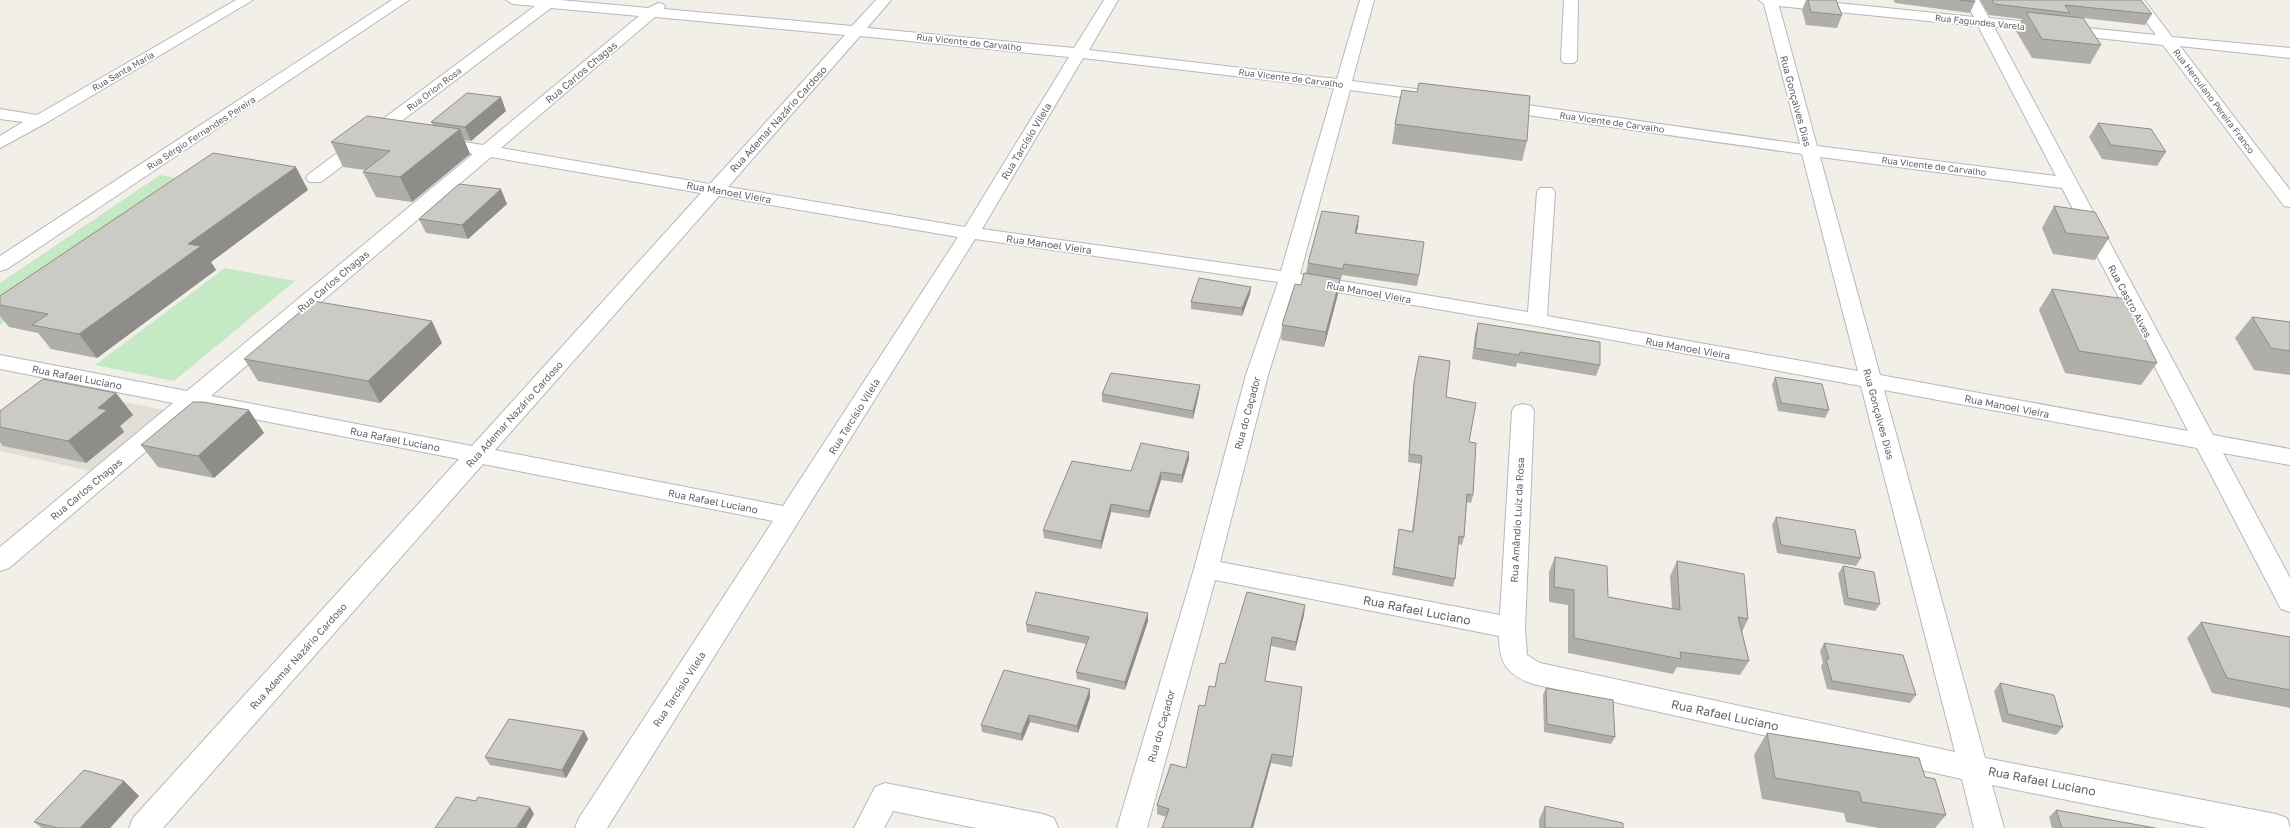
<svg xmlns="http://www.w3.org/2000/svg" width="2290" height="828" font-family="'Golos Text',sans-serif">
  <rect width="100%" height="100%" fill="#f1efe8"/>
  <!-- education -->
  <path fill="#e1ded6" d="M57 388 164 410 90 471 0 451V431Z"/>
  <!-- green -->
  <path fill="#c5e8c5" d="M160 175 204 183 0 325V283Z
    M225 268 295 281 174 381 95 365Z"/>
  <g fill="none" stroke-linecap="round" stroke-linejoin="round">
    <defs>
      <path id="minor" d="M236 0H253L46 123 0 148V136L23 122 0 119V109L37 115Z
        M392 0H409L7 269 0 271V256Z
        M506 0H560L648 8 658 3 663 4 665 7 664 9 852 26 876 0H891L867 28 1074 48 1104 0H1118L1089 50 1337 79 1360 0H1374L1352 81 1432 91 1438 93 1440 96 1438 99 1432 101 1350 90 1300 274 1528 312 1537 192 1540 188H1552L1555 192 1547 316 1858 371 1802 154 1500 111 1494 109 1492 106 1494 103 1500 101 1800 144 1764 4 1759 0H1808L1974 17 1965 0H1979L1989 18 2156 35 2130 0H2144L2172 37 2290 48V58L2180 46 2290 190V207L2284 206 2163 45 1994 27 2213 435 2290 449V465L2223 453 2290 578V612L2281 609 2197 448 1884 390 1985 758 2276 814 2287 818 2290 828H2207L1992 785 2004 828H1974L1962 779 1533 684C1507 675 1499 663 1499 636L1215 580 1147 828H1117L1194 569 1246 375 1278 282 975 239 607 828H575L579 818 773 521 483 464 163 828H129L133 818 459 459 197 408 9 568 0 571V547L173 403 0 369V355L187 391 473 154 433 147 431 143 433 139 439 138 483 145 639 16 551 8 321 182H309L306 178 309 174 535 6 513 4ZM1779 6 1978 26 2056 176 1817 146ZM655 17 845 35 710 184 501 148ZM860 36 1069 57 965 227 728 187ZM1083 58 1334 88 1281 271 982 229ZM491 157 701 193 472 446 211 396ZM1820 157 2062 188 2188 431 1880 375ZM719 196 958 237 783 506 495 450ZM1296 285 1537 326 1861 386 1955 752 1540 663 1527 655 1525 628 1534 411 1531 406 1523 404 1515 406 1512 411 1500 615 1220 562 1268 375Z
        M1564 0H1578L1577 60 1574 63H1564L1561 60Z
        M885 783 1043 814 1054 818 1058 828H976L893 811 884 828H854L875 787Z"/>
    </defs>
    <!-- minor casing -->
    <use href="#minor" stroke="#b5b8bc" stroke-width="2"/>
    <!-- minor -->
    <use href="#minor" fill="#fff" fill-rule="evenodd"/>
  </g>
  <!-- wall -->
  <path fill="#afaea9" d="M1806 0H1836L1842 15 1837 28 1806 25 1802 10Z
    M1894 0H1974L1975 2 1970 13 1895 3Z
    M1980 0H2141L2152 14 2145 25 2083 18 2101 45 2090 64 2032 58 2016 31 2022 19 1989 15Z
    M1417 92 1527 141 1522 161 1392 144 1395 124Z
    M506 111 471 141 464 140 470 154 412 202 376 197 363 172 365 170 343 167 331 142 433 125 431 122Z
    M2098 123 2166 152 2157 166 2102 159 2089 137Z
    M308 190 211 262 216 270 97 358 51 349 38 333 9 327 0 316V296Z
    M507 204 468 239 426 233 419 219Z
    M2054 206 2109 238 2095 260 2053 254 2042 228Z
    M1358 227 1356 233 1419 275 1417 286 1342 275 1341 279H1340L1338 294 1324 347 1281 340 1282 325 1306 273 1308 263Z
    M2052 289 2157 363 2141 385 2065 373 2039 310Z
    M1250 294 1242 316 1191 309V302Z
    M2252 317 2290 322V375L2254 370 2235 338Z
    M1478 323 1600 365 1596 376 1517 363 1516 367 1472 359 1475 334Z
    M442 343 380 403 258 381 244 359Z
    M1419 356 1446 397 1469 442 1473 495 1471 503 1467 502 1464 537 1462 545 1458 544 1455 579 1453 587 1392 575 1399 529 1412 531 1421 464 1408 462 1413 390Z
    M1775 377 1829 410 1825 418 1778 411 1772 385Z
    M116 393 133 415 120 426 124 432 86 463 3 446 0 442V411Z
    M1199 393 1193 419 1102 402V394Z
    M249 410 264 433 214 478 158 467 141 445Z
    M1189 452V459L1182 483 1161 480 1149 518 1111 512 1101 549 1044 538 1043 530 1131 471Z
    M1776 517 1861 558 1856 566 1777 553 1772 525Z
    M1555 557 1608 597 1672 609 1670 576 1677 561 1748 619 1742 632 1749 661 1740 675 1677 667 1673 674 1568 653V605L1549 602V572Z
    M1843 566 1880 604 1875 611 1844 605 1838 574Z
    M1304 615 1295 651 1271 646 1265 681 1302 687 1292 767 1271 763 1166 817 1157 814V805L1186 768 1205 706 1215 687 1225 664Z
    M1148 621 1125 690 1077 679 1076 672 1086 644 1027 632 1026 624Z
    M2201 622 2290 637V708L2212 693 2187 638Z
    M1824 643 1916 695 1910 703 1827 689 1821 666 1823 663 1820 651Z
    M2000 683 2063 727 2056 735 2002 722 1994 691Z
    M1546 688 1615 737 1611 744 1544 732 1543 695Z
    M1090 689V697L1078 733 1030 722 1022 741 982 732 981 725Z
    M584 731 588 739 566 778 490 765 485 757Z
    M1767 733 1925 777 1946 815 1935 828H1879L1846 822 1844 813 1762 799 1754 755Z
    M124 781 139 796 110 828H42L34 822Z
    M1545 806 1623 828H1539V820Z
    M2056 810 2155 828H2052L2049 817Z"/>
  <!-- shaded-wall -->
  <path fill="#8f8d8a" d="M501 97 506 111 471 141 465 127Z
    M460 129 470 154 412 202 400 177Z
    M296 167 308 190 211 262 216 270 97 358 79 334 188 244Z
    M501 189 507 204 468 239 462 225Z
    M1359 216 1358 227 1354 243 1355 233Z
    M1340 279 1338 294 1324 347 1326 332Z
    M1251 287 1250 294 1242 316V308Z
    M432 321 442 343 380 403 368 381Z
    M1200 385 1199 393 1193 419V411Z
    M116 393 133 415 120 426 124 432 86 463 68 441 98 408Z
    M249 410 264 433 214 478 198 456Z
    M1189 452V459L1182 483V475Z
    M1161 472V480L1149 518V511Z
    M1111 504V512L1101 549V541Z
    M1305 605 1304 615 1295 651 1296 642Z
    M1148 613V621L1125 690V682Z
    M1090 689V697L1078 733 1077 726Z
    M1029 715 1030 722 1022 741 1021 734Z
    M584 731 588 739 566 778 562 770Z
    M1272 754 1271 763 1253 828H1251Z
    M124 781 139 796 110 828H80Z
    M530 807 534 814 526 828H516Z"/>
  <!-- building -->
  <path fill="#cccac5" stroke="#8f8d8a" d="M1808 0H1836L1842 15 1811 12Z
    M1960 0H1974L1975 2Z
    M1992 0H2141L2152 14 2065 5 2070 13 1994 4Z
    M2026 12 2083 18 2101 45 2042 39Z
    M1419 83 1530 96 1527 141 1395 124 1402 90 1417 92Z
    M467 93 501 97 465 127 431 122Z
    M367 116 460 129 400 177 363 172 390 151 331 142Z
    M2098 123 2151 129 2166 152 2111 145Z
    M213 153 296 167 188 244 201 246 79 334 32 325 48 314 0 305V296Z
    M459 184 501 189 462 225 419 219Z
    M2054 206 2095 212 2109 238 2066 233Z
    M1322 211 1359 216 1355 233 1424 242 1419 275 1344 264 1343 269 1308 263Z
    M1304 273 1340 279 1326 332 1282 325 1295 284 1301 285Z
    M1199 278 1251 287 1242 308 1191 302Z
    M2052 289 2126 299 2157 363 2079 351Z
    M313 301 432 321 368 381 244 359Z
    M2252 317 2290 322V351L2271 348Z
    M1478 323 1600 342V365L1520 352 1519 355 1475 348Z
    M1419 356 1450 361 1446 397 1476 403 1469 442 1476 443 1473 495 1467 494 1464 537 1459 536 1455 579 1394 567 1399 529 1413 532 1422 456 1409 454 1414 383Z
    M1111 373 1200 385 1193 411 1102 394Z
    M1775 377 1822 384 1829 410 1781 403Z
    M43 379 116 393 98 408 107 410 68 441 0 427V411Z
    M193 402H203L249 410 198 456 141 445Z
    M1141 443 1189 452 1182 475 1161 472 1149 511 1111 504 1101 541 1043 530 1072 461 1131 471Z
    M1776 517 1855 530 1861 558 1781 545Z
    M1555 557 1607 566 1608 597 1680 610 1677 561 1744 574 1748 619 1738 617 1749 661 1680 652 1681 659 1574 638V590L1554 587Z
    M1843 566 1874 572 1880 604 1848 598Z
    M1036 592 1148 613 1125 682 1076 672 1089 637 1026 624Z
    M1247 592 1305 605 1296 642 1272 637 1265 681 1302 687 1293 757 1272 754 1251 828H1162L1169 809 1157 805 1171 764 1186 768 1199 705 1205 706 1209 686 1215 687 1220 663 1225 664Z
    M2201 622 2290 637V690L2227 678Z
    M1824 643 1903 655 1916 695 1832 681 1826 659H1829Z
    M1004 670 1090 689 1077 726 1029 715 1021 734 981 725Z
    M2000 683 2054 695 2063 727 2008 714Z
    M1546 688 1613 700 1615 737 1547 724Z
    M509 719 584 731 562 770 485 757Z
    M1767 733 1919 758 1925 777 1935 779 1946 815 1862 802 1859 792 1775 778Z
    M84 770 124 781 80 828H58L34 822Z
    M456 797 476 801 478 797 530 807 516 828H435Z
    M1545 806 1623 823V828H1545Z
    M2056 810 2155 828H2062Z"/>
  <g text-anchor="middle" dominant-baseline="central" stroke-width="3.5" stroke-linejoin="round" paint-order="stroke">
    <!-- far-street labels -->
    <g font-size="9" fill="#5f6368" stroke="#fff">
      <text transform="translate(1980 22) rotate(6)">Rua Fagundes Varela</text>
      <text transform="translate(969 42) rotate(6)">Rua Vicente de Carvalho</text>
      <text transform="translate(123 71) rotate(-30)">Rua Santa Maria</text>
      <text transform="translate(1291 78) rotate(7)">Rua Vicente de Carvalho</text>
      <text transform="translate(434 89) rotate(-37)">Rua Orion Rosa</text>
      <text transform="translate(2214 101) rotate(53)">Rua Herculano Pereira Franco</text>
      <text transform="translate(1612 122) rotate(8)">Rua Vicente de Carvalho</text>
      <text transform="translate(201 133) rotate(-33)">Rua Sérgio Fernandes Pereira</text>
      <text transform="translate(1934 166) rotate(7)">Rua Vicente de Carvalho</text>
    </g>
    <!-- street labels -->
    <g font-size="10" fill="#5f6368" stroke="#fff">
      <text transform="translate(581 72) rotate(-40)">Rua Carlos Chagas</text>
      <text transform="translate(1796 101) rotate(75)">Rua Gonçalves Dias</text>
      <text transform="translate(778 119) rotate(-48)">Rua Ademar Nazário Cardoso</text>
      <text transform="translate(1026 141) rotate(-59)">Rua Tarcísio Vilela</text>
      <text transform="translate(729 192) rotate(10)">Rua Manoel Vieira</text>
      <text transform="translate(1049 244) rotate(8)">Rua Manoel Vieira</text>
      <text transform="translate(333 281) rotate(-40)">Rua Carlos Chagas</text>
      <text transform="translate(1369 292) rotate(10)">Rua Manoel Vieira</text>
      <text transform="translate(2130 301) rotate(62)">Rua Castro Alves</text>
      <text transform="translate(1688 348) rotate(10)">Rua Manoel Vieira</text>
      <text transform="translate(77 377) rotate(11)">Rua Rafael Luciano</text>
      <text transform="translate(2007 406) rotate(11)">Rua Manoel Vieira</text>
      <text transform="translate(1247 413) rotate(-75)">Rua do Caçador</text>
      <text transform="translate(514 414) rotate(-48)">Rua Ademar Nazário Cardoso</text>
      <text transform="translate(1879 414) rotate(75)">Rua Gonçalves Dias</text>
      <text transform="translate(854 416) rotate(-58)">Rua Tarcísio Vilela</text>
      <text transform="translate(395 439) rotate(11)">Rua Rafael Luciano</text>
      <text transform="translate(86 489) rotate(-40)">Rua Carlos Chagas</text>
      <text transform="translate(713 501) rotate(11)">Rua Rafael Luciano</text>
      <text transform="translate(1517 520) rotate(-87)">Rua Amândio Luiz da Rosa</text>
      <text transform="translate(298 656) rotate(-48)">Rua Ademar Nazário Cardoso</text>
      <text transform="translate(679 689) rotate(-57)">Rua Tarcísio Vilela</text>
      <text transform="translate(1161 726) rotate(-74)">Rua do Caçador</text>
    </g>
    <!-- near-street labels -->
    <g font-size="12" fill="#5f6368" stroke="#fff">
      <text transform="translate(1417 610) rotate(11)">Rua Rafael Luciano</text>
      <text transform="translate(1725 715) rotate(12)">Rua Rafael Luciano</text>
      <text transform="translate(2042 781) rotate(11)">Rua Rafael Luciano</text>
    </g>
  </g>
</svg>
